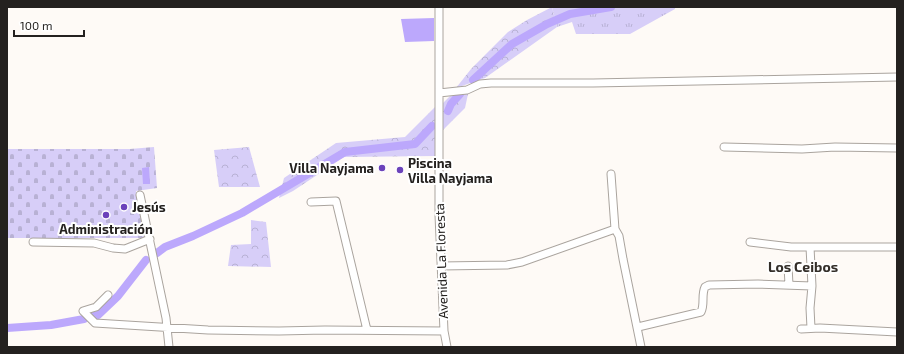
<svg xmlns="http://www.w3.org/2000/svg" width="904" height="354" font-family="'Exo 2',sans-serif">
  <defs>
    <pattern id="grass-tufts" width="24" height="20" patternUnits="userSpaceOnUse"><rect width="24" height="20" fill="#d7cef8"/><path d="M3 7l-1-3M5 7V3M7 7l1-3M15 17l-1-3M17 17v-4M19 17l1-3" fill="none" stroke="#b8b1d4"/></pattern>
    <pattern id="forest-crowns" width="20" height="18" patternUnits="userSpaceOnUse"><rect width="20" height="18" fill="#d7cef8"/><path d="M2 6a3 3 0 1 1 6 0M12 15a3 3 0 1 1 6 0" fill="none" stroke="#b8b1d4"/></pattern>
    <pattern id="cemetery-stones" width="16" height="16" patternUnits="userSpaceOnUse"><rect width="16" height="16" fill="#d7cef8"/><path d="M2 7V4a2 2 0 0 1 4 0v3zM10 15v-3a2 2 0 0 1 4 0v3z" fill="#b8b1d4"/></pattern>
  </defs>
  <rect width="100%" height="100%" fill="#fefaf6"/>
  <!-- grass -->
  <path fill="url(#grass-tufts)" d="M552 7H675V9L630 34H576L572 22 557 27Z"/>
  <!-- forest -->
  <path fill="url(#forest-crowns)" d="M552 7 557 27 485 78 456 88 471 69 508 32 527 20Z
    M468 94 465 108 443 130 442 104 451 95Z
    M435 107 436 156 344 157 293 191 279 198 284 178 336 143 405 137Z
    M249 147 260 187H219L214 150Z
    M251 220 266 222 271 267 228 266 231 245 251 244Z"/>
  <!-- cemetery -->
  <path fill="url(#cemetery-stones)" d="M154 147 157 188 136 191 144 238H7V149H130Z"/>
  <!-- water -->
  <path fill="#bca8fc" d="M434 18V41L405 42 401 19Z
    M149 167 150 184H143L142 168Z"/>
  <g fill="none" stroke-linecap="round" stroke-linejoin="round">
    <!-- river -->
    <path stroke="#bca8fc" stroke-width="8" d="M473 80 512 44 547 24 570 14 611 7
      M448 111 451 104 460 94
      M157 253 165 247 193 236 242 213 345 152 415 144 432 126
      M94 316 98 315 118 296 146 260
      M7 328 51 325 84 319"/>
    <defs>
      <path id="minor" d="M439 7V215L444 331 447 347
        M439 93 467 90 480 84 491 83H593L897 77
        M724 147 802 149 835 147 897 148
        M611 174 615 229 619 236 623 259 641 347
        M140 195 166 318 169 347
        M311 202 336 201 367 330
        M33 242 94 243 113 248 125 249 150 239
        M750 242 791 247H897
        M810 247 812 286 810 308 811 328
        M441 266 507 265 522 262 615 229
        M788 266 789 285
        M108 295 96 307 83 311 95 323 208 330 279 331 325 330 444 331
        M638 327 701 312C705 304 701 295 705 287L709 285 758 284 812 286
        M801 329 820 328 897 332"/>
    </defs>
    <!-- minor casing -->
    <use href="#minor" stroke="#aaa49e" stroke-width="9"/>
    <!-- minor -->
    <use href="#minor" stroke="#fff" stroke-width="7"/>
  </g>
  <!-- markers -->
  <g fill="#6b42ba" stroke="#fff" stroke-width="1.5">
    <circle cx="382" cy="168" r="4"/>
    <circle cx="400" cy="170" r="4"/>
    <circle cx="124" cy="207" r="4"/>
    <circle cx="106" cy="215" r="4"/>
  </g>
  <g text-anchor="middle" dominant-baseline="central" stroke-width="4" stroke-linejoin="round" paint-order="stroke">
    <!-- poi labels -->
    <g font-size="13" font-weight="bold" fill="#24211f" stroke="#fff" text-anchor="start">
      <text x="408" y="163">Piscina<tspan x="408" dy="15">Villa Nayjama</tspan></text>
      <text x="374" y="168" text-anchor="end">Villa Nayjama</text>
      <text x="132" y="207">Jesús</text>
      <text x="106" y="229" text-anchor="middle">Administración</text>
    </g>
    <!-- street labels -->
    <g font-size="13" fill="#24211f" stroke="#fff">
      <text transform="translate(441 261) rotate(-92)">Avenida La Floresta</text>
    </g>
    <!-- neighbourhood labels -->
    <g font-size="14" font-weight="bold" fill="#332e29" stroke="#fff">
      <text x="803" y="266">Los Ceibos</text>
    </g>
  </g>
  <!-- border -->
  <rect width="904" height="354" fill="none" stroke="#24211f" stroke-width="16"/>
  <!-- scale -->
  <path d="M14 30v6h70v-6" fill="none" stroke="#24211f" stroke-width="2"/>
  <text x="20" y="30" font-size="12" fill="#24211f" stroke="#ffffff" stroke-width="3" paint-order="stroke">100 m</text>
</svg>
